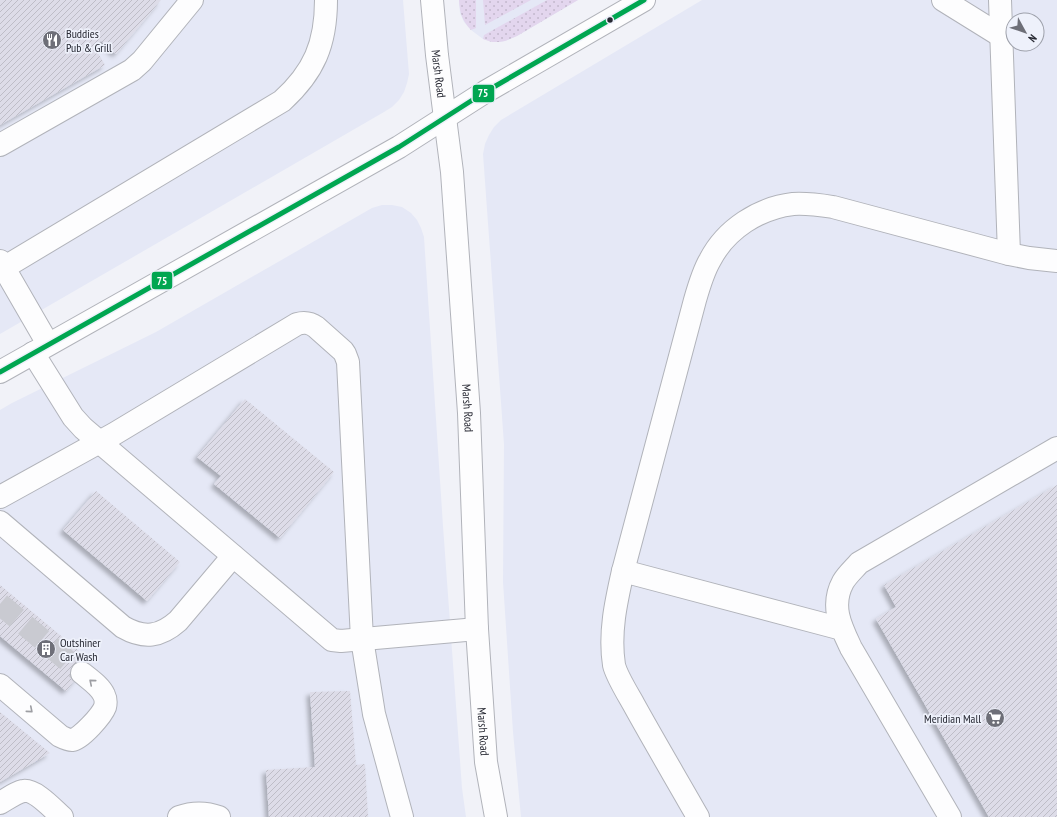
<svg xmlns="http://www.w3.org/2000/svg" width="1057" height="817" font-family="'PT Sans Narrow',sans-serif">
  <defs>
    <pattern id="grass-dots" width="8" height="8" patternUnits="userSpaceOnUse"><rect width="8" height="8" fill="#e3d6ee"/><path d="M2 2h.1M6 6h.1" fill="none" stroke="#c3b8cd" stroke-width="1.8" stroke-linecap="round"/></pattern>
    <pattern id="building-hatch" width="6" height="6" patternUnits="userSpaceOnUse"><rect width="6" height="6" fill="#dddce8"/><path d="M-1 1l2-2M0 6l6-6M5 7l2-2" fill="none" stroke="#bebdc7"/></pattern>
    <filter id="shadow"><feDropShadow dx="-3.5" dy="3.5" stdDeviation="2" flood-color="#0004"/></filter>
  </defs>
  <rect width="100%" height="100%" fill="#f1f2f8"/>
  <!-- built -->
  <path fill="#e5e8f6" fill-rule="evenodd" d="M0 0H403L409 74 407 83 404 92 399 100 392 107 384 112 0 334Z
    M459 0H578L517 36 505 41 499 42H492L483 39 471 30 464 22 460 13Z
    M702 0H1057V817H521L513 732 503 582 504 444 483 154 485 144 489 135 494 127 501 120ZM1013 20H1037V44H1013Z
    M382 205H392L402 207 411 213 417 220 421 228 424 237 443 526 462 788 466 817H0V410L12 403 156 332 372 208Z"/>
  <!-- grass -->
  <path fill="url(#grass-dots)" d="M459 0H476V28L471 30C462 20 460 14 459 0Z
    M483 0H531L485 25Z
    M547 0H578L517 36 505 41 499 42H492L483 39 484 35Z"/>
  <!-- building -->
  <path fill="url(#building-hatch)" filter="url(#shadow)" d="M0 0H161L116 54 101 41 94 46 105 65 0 125Z
    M245 399 334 472 280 538 214 484 221 476 197 457Z
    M1057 485V817H989L876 619 896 607 884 585Z
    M96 491 180 562 147 601 63 530Z
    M0 585 91 661 66 691 0 636Z
    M350 691 356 765 365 764 368 817H269L266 770 315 767 310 692Z
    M0 712 50 753 0 782Z"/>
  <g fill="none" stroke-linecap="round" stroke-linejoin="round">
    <!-- minor-tunnel -->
    <path stroke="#c9cad1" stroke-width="22" stroke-dasharray="22 11" stroke-linecap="butt" d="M0 604 82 673"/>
    <defs>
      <g id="minor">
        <path id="s1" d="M432 0 437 55 445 118"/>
        <path d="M943 0 1001 36"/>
        <path d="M1000 0 1009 254"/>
        <path d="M0 145 132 70 142 61 192 0"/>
        <path d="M0 261 48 344"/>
        <path d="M0 270 282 101C314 72 326 44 326 0"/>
        <path d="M33 353 73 417 83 428 332 640 341 641 477 629"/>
        <path d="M0 497 114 434 297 324C304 322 309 322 316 327L343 351 345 354 348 362 362 639 374 714 402 817"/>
        <path d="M0 522 123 627C144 639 160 637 178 621L233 556"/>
        <path d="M623 571 842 629"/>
        <path d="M0 685 60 736C64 738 68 740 72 740 81 739 102 715 105 707 106 703 106 699 104 695 100 686 89 679 82 673"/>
        <path d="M0 803C7 799 15 793 23 791 35 789 53 809 62 817"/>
        <path d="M179 817C193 812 205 812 219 817"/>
        <path d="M698 817C677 780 655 743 634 705 629 696 616 675 614 665 609 633 616 602 623 571L695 300C699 286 703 272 710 260 726 229 759 208 793 204 807 203 820 205 833 207L1009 254 1029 258 1057 261"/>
        <path d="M950 817 851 648C841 627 830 606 843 582 847 575 854 569 859 563L1057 448"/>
      </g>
      <g id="major">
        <path id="s2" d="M445 118 452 172 469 413 477 629 486 762 496 817"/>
        <path d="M0 372 399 147 485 92 644 0"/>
      </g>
    </defs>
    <!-- minor casing -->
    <use href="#minor" stroke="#b1b3ba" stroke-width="24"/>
    <!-- major casing -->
    <use href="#major" stroke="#b1b3ba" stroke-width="24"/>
    <!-- minor -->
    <use href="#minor" stroke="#fdfdfe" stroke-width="22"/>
    <!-- major -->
    <use href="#major" stroke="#fdfdfe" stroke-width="22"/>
    <defs>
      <path id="bus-1" d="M0 372 399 147 485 92 644 0"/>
    </defs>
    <!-- bus-1 casing -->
    <use href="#bus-1" stroke="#eef1fb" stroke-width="8"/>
    <!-- bus-1 -->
    <use href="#bus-1" stroke="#00a651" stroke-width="5"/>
  </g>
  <!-- one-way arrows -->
  <defs><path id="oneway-chevron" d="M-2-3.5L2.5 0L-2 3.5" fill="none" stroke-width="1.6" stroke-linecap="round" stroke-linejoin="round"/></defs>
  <g stroke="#9d9ea3">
    <use href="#oneway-chevron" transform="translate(92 682) rotate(-140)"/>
    <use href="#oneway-chevron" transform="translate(30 710) rotate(40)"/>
  </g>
  <!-- icons -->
  <defs>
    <symbol id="restaurant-disc" viewBox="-11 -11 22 22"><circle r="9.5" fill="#6e6f78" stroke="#eef1fb"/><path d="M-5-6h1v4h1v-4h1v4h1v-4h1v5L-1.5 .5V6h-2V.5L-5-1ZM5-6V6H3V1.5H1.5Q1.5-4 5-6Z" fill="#fff"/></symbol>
    <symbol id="building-disc" viewBox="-11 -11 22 22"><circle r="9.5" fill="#6e6f78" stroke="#eef1fb"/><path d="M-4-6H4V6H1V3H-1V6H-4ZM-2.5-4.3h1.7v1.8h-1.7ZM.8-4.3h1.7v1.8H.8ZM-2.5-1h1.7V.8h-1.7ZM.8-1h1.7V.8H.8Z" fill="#fff"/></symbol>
    <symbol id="supermarket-disc" viewBox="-11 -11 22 22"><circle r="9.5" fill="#6e6f78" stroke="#eef1fb"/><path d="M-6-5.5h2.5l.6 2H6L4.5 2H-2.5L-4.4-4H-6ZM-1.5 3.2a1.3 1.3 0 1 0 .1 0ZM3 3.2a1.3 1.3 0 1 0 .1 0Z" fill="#fff"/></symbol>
  </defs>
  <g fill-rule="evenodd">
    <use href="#restaurant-disc" x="41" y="29" width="22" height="22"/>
    <use href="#building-disc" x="35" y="638" width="22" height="22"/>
    <use href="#supermarket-disc" x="984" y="707" width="22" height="22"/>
  </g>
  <!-- markers -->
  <circle fill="#272933" stroke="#eef1fb" stroke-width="1.5" cx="610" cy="20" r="3.5"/>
  <g text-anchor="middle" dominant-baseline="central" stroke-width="3.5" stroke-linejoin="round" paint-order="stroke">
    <!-- poi labels -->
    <g font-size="12" fill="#272933" stroke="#eef1fb" text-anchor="start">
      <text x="66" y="33">Buddies<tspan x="66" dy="14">Pub &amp; Grill</tspan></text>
      <text x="60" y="642">Outshiner<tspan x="60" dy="14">Car Wash</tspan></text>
      <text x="981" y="718" text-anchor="end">Meridian Mall</text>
    </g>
    <!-- street labels -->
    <g font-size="12" fill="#272933" stroke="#eef1fb">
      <text stroke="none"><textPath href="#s1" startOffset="74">Marsh Road</textPath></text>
      <text stroke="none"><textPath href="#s2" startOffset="291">Marsh Road</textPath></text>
      <text stroke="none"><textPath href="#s2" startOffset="615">Marsh Road</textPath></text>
    </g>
  </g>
  <g stroke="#eef1fb" stroke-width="1.5">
    <rect x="472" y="84" width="23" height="19" rx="4" fill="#00a651"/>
    <rect x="151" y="271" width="22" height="19" rx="4" fill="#00a651"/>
  </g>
  <g font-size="11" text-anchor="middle" font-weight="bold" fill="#fff">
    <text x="483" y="97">75</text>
    <text x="162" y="285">75</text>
  </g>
  <!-- north arrow -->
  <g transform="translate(1025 32) rotate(130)"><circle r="19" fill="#eef1fb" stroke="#9ea1ab"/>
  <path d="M0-3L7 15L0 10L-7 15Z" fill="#6e6f78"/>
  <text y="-6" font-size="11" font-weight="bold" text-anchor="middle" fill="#272933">N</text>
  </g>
</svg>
